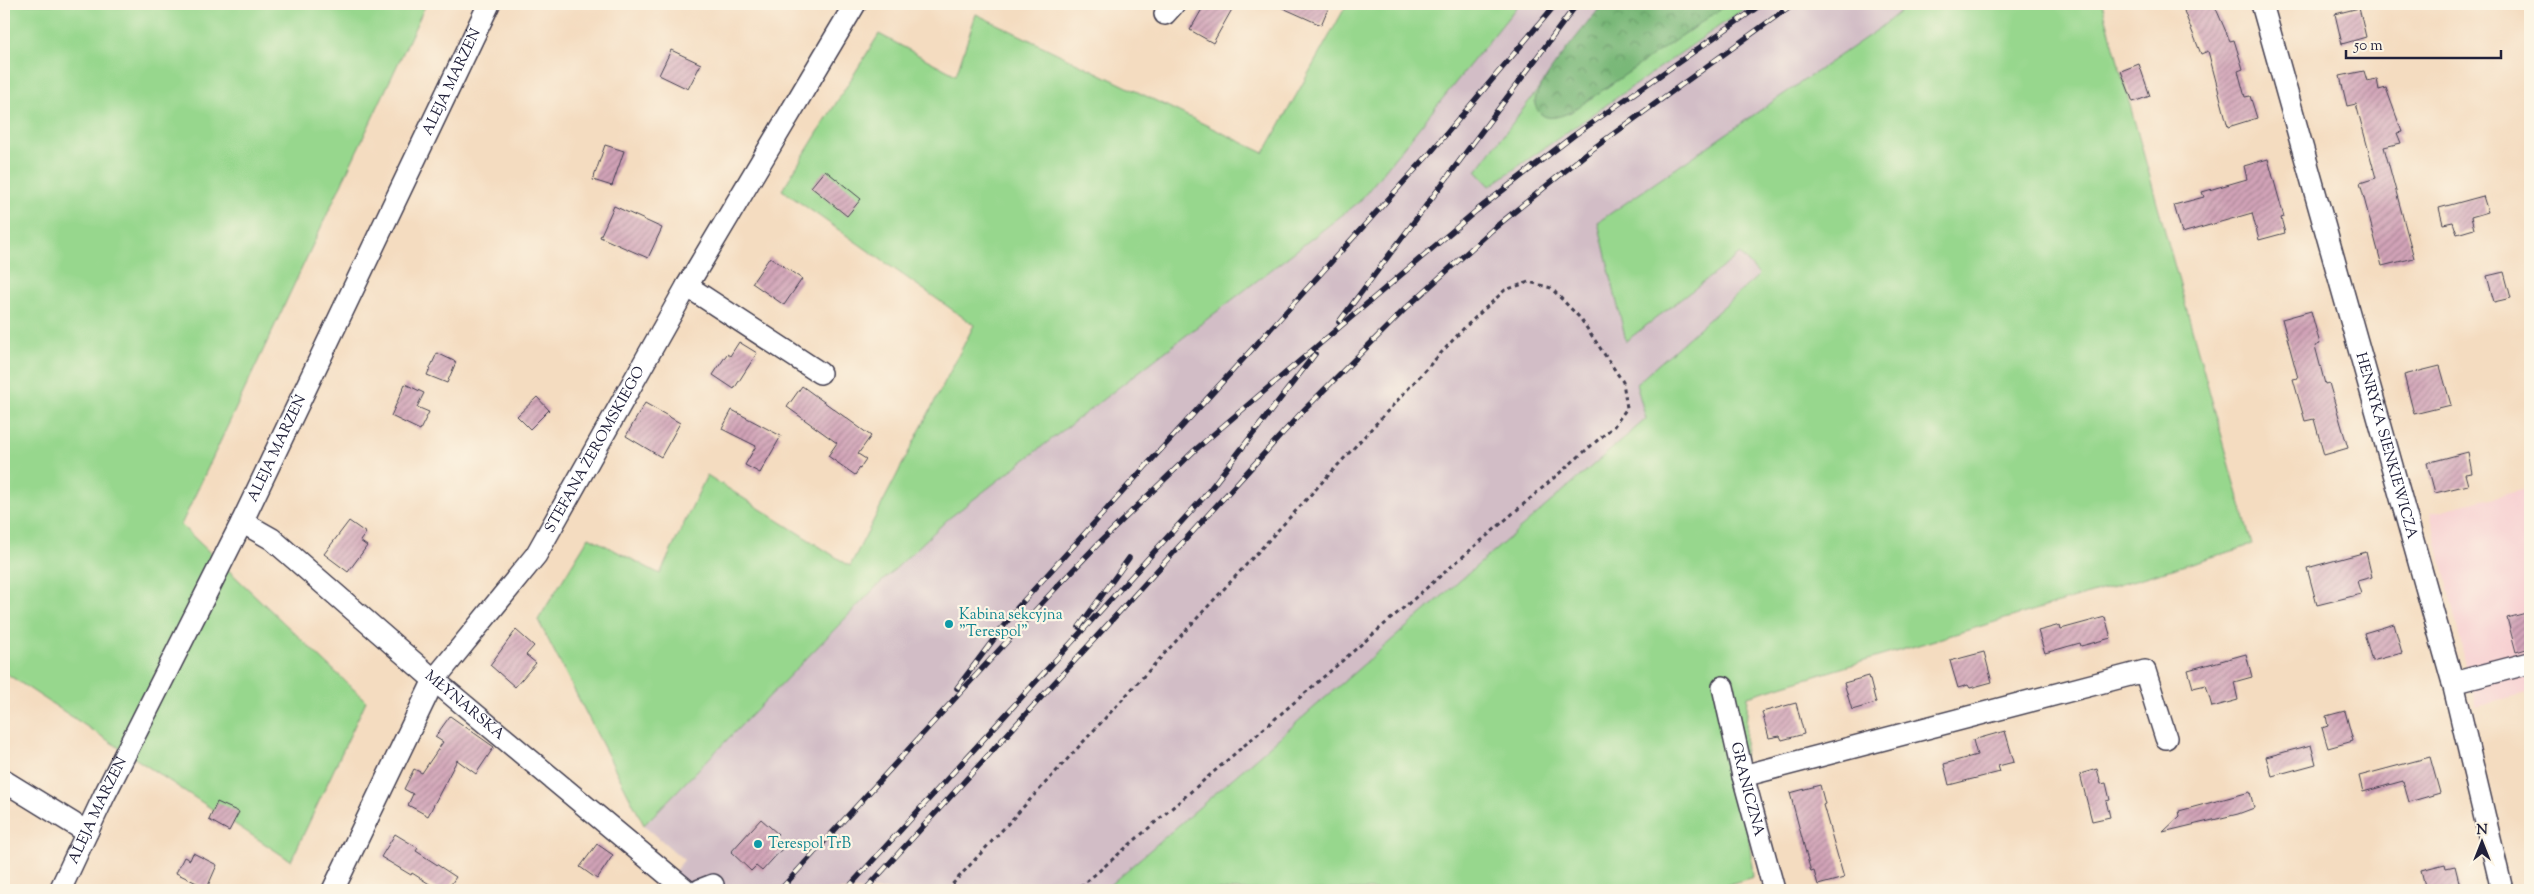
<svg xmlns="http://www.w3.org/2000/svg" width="2534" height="894" font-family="'Sorts Mill Goudy',serif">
  <defs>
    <pattern id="forest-crowns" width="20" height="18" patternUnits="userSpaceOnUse" patternTransform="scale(1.25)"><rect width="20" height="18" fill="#79b878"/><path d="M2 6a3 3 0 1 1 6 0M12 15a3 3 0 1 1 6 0" fill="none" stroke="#639564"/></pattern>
    <pattern id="building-hatch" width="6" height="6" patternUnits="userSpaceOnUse" patternTransform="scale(1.25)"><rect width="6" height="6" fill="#d1a3b7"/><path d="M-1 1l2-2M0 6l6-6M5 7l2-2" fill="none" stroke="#a98496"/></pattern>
  </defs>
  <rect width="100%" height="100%" fill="#fcf5e5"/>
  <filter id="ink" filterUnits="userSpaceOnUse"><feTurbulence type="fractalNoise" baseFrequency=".02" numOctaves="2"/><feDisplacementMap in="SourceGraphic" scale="10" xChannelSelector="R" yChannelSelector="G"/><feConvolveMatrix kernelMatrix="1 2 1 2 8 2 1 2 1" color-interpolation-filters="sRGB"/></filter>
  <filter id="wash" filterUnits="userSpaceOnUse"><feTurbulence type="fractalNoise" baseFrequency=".0096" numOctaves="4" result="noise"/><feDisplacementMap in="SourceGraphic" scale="20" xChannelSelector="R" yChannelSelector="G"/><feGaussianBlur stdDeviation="1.12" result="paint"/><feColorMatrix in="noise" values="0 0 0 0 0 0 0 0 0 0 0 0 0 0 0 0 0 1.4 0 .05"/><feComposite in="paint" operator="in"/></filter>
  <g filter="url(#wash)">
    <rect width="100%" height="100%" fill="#f4dcc0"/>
    <!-- built -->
    <path fill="#f7cfd1" d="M2530 488V692L2476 707 2430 513Z"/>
    <!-- railway -->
    <path fill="#d2bdc6" d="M1519 4H1603L1476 171 1490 186 1751 4H1909L1880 28 1626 341 1740 254 1759 275 1637 384 1646 419 1104 890H659L684 860 644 825 874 589 948 519 1359 202Z"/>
    <!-- green -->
    <path fill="#97d78d" stroke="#5c7c64" d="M4 4H426L181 525 366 701 291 861 4 672Z
      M1347 4H1519L1359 202 948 519 874 589 644 825 538 620 589 537 660 574 707 475 850 566 974 325 782 190 879 34 956 75 976 14 1264 153Z
      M1603 4H1751L1490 186 1476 171Z
      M1909 4H2102L2252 545 1748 696 1743 776 1753 877 1710 890H1104L1646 419 1636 384 1759 275 1740 254 1626 341 1598 222 1880 28Z"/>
    <!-- forest -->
    <path fill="url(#forest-crowns)" stroke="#4e6d5a" d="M1603 4H1728L1571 112C1561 116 1547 122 1539 112 1537 109 1534 105 1535 101 1536 83 1589 22 1603 4Z"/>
    <g id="blocks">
      <!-- building -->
      <path fill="url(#building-hatch)" d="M1205 4H1235L1213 43 1190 30Z
        M1274 4H1330L1321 25Z
        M2186 4H2214L2230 41 2234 40 2243 69 2238 71 2245 97 2250 96 2257 118 2228 127 2208 51 2201 54 2184 11 2188 9Z
        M2359 8 2366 37 2342 44 2335 14Z
        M671 50 701 64 688 89 659 75Z
        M2139 64 2150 96 2133 102 2121 71Z
        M2364 71 2367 81 2377 79 2379 90 2386 88 2402 132 2397 133 2401 143 2384 147 2414 258 2382 266 2360 183 2376 178 2356 104 2347 106 2340 76Z
        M605 145 624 151 612 186 593 180Z
        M2268 159 2284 217 2281 218 2285 233 2259 240 2252 213 2182 233 2174 205 2204 197 2202 192 2247 179 2244 166Z
        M825 170 861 199 847 216 811 187Z
        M2483 196 2488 212 2471 217 2474 229 2457 234 2453 222 2443 224 2439 208Z
        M614 206 662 228 648 258 600 237Z
        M770 257 802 279 784 305 752 283Z
        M2504 272 2511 298 2494 302 2487 276Z
        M2311 311 2320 344 2315 346 2325 384 2329 383 2348 448 2324 455 2314 419 2305 421 2293 379 2298 378 2282 319Z
        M739 342 757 353 734 389 713 375 727 354 730 356Z
        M437 353 456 362 447 383 427 375Z
        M2440 366 2451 405 2414 414 2404 375Z
        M405 384 424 393 417 407 429 412 420 430 391 416Z
        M802 386 871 436 858 454 866 459 855 475 828 456 837 443 787 407Z
        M537 397 549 410 530 429 517 416Z
        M645 403 680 423 661 457 626 436Z
        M732 410 781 436 760 473 745 465 756 446 722 429Z
        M2468 452 2472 473 2465 474 2468 485 2435 493 2427 463Z
        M349 521 366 533 360 541 367 546 348 572 324 554Z
        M2366 552 2372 577 2357 581 2361 594 2317 605 2307 568Z
        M2530 612V648L2516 652 2507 618Z
        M2105 617 2111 638 2081 646 2080 643 2045 653 2038 631 2060 625 2061 629Z
        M2394 624 2402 653 2372 661 2364 633Z
        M516 630 534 646 526 655 536 663 515 687 490 665Z
        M1984 652 1992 682 1970 688 1968 685 1958 688 1950 661Z
        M2246 654 2252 677 2234 682 2238 700 2212 707 2206 685 2193 688 2188 670Z
        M1869 676 1876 703 1852 710 1844 683Z
        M1796 703 1804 734 1782 740 1780 736 1769 738 1762 712Z
        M2345 711 2353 741 2328 748 2322 728 2328 726 2326 716Z
        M450 716 494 747 476 774 457 760 428 816 408 805 413 794 404 789 414 769 422 773 443 742 435 737Z
        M2005 731 2014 762 1998 766 2000 772 1949 785 1944 764 1977 755 1973 740Z
        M2311 745 2316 764 2272 776 2266 757Z
        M2430 757 2440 793 2409 802 2403 781 2363 792 2359 776Z
        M2097 769 2101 784 2106 783 2110 800 2106 801 2110 817 2092 821 2080 774Z
        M1820 785 1825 804 1823 805 1844 878 1818 885 1814 871 1811 872 1790 793Z
        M2250 792 2254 808 2238 814 2163 832 2180 816 2179 811Z
        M217 802 239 812 229 831 209 820Z
        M761 819 778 834 772 839 782 849 762 871 756 866 751 871 731 852Z
        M395 834 418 848 416 851 456 877 447 890H439L412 873 411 875 381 857Z
        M597 844 613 855 597 879 580 867Z
        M193 853 217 865 207 888 176 873 184 857 190 860Z
        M2445 864 2446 868 2455 866 2461 890H2426L2421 870Z"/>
    </g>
  </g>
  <g filter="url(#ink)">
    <use href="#blocks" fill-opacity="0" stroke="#423e4f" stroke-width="1"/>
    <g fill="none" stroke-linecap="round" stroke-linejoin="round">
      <defs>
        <g id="minor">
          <path id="s1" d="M2262 4 2453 683 2502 890"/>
          <path d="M1165 14 1174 4"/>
          <path d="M687 286 820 373"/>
          <path id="s2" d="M242 522 272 539 434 680 686 890"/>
          <path d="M2453 683 2530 663"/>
          <path id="s3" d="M1723 687 1743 776 1774 890"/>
          <path d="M1743 776 2145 671 2166 738"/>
          <path d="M4 781 87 832"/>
          <path id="s4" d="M60 890 104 796 242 522 489 4"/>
          <path id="s5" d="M333 890 434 680 536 555 687 286 855 4"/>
          <path d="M700 890 713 885"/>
        </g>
      </defs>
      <!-- minor casing -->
      <use href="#minor" stroke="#423e4f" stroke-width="24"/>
      <!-- path -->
      <path stroke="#423e4f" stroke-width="3" stroke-dasharray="4 4" stroke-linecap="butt" d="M947 890 1464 328 1505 290 1529 282 1551 288 1580 318 1623 382 1627 408 1614 426 1077 890"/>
      <!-- minor -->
      <use href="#minor" stroke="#fff" stroke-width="21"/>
      <defs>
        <path id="rail" d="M1339 322 1577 4
          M1079 627 1129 558
          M957 688 1018 607 1431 152 1556 4
          M780 890 1053 591 1099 543 1195 450 1476 211 1573 136 1762 4
          M846 890 1204 497 1315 354
          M865 890 1303 411 1406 308 1492 230 1587 153 1793 4"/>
      </defs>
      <!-- rail casing -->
      <use href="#rail" stroke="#22223b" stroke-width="5.5"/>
      <!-- rail -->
      <use href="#rail" stroke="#fcf5e5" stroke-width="4" stroke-dasharray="11" stroke-linecap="butt"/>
    </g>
  </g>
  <!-- markers -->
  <g fill="#0f9aa8" stroke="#fcf5e5" stroke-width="2">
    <circle cx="949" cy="624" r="5"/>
    <circle cx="758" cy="844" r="5"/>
  </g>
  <g text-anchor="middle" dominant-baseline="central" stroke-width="4.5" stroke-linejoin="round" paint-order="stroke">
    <!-- street labels -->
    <g font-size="15" fill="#22223b" stroke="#fcf5e5">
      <text stroke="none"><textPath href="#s4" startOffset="898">ALEJA MARZEŃ</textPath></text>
      <text stroke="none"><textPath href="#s1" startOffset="459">HENRYKA SIENKIEWICZA</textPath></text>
      <text stroke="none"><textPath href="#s4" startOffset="492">ALEJA MARZEŃ</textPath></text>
      <text stroke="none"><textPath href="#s5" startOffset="515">STEFANA ŻEROMSKIEGO</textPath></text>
      <text stroke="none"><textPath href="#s2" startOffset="289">MŁYNARSKA</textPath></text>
      <text stroke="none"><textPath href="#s3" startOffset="105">GRANICZNA</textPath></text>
      <text stroke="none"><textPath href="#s4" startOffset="88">ALEJA MARZEŃ</textPath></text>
    </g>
    <!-- culture labels -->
    <g font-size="15" fill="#0d838f" stroke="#fcf5e5" text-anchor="start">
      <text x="959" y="615">Kabina sekcyjna<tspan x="959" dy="17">"Terespol"</tspan></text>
      <text x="768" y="844">Terespol TrB</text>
    </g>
  </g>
  <!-- margin -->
  <rect width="2534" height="894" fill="none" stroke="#fcf5e5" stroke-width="20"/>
  <!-- north arrow -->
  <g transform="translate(2482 842)" stroke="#fcf5e5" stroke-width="4" paint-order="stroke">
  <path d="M0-4L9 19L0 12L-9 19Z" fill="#22223b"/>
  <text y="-8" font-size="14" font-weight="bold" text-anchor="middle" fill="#22223b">N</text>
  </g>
  <!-- scale -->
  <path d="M2346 50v8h155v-8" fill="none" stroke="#22223b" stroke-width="2.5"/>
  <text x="2354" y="50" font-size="15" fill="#22223b" stroke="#fcf5e5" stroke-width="4" paint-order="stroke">50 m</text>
</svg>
